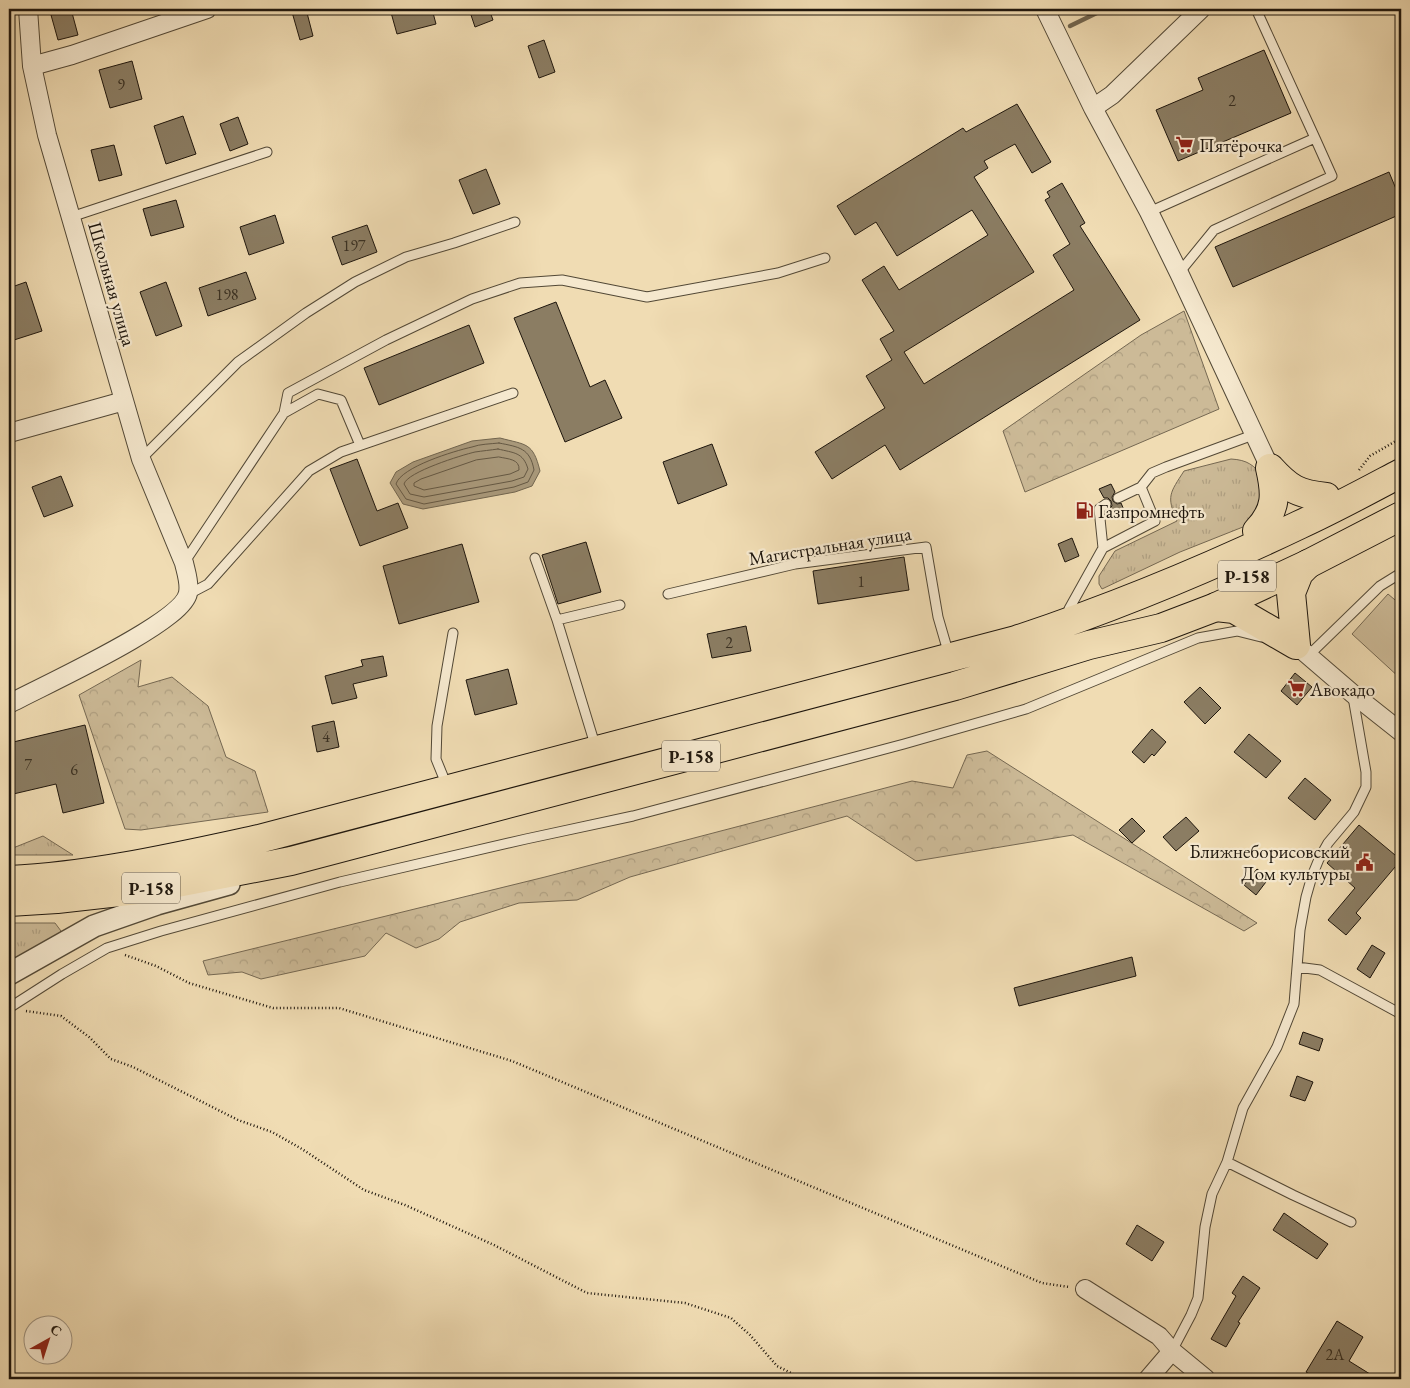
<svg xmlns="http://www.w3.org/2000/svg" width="1410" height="1388" font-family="'EB Garamond',serif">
  <defs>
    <pattern id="grass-tufts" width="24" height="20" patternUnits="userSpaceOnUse" patternTransform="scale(1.25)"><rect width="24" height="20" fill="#ccba97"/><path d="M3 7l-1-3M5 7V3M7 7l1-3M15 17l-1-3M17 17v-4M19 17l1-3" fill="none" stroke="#af9f81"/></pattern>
    <pattern id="forest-crowns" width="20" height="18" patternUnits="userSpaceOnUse" patternTransform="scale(1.25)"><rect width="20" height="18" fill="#ccba97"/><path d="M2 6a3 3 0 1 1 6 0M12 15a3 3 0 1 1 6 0" fill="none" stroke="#af9f81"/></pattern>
  </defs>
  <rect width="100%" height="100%" fill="#f0dcb3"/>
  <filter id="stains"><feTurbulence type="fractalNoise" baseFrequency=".004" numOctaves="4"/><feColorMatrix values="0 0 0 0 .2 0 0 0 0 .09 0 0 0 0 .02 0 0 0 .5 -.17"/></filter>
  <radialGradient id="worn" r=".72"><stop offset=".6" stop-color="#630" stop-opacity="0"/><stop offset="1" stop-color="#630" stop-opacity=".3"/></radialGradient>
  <!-- grass -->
  <path fill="url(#grass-tufts)" stroke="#756852" d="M1231 459C1248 460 1253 465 1264 477L1258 521 1180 552 1102 589 1099 584V576L1115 551 1177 521C1166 496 1170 493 1184 471Z
    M43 836 73 855H9V849L13 848Z
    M9 923H55L61 931 55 938 9 966Z"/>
  <!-- forest -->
  <path fill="url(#forest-crowns)" stroke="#756852" d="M1184 311 1219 409 1025 492 1003 431 1141 335Z
    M141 660 138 687 172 677 208 706 226 757 255 771 268 812 141 830 125 829 79 695Z
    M987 751 1257 923 1244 931 1073 835 916 861 847 816 630 877 577 900 519 903 460 922 439 939 416 948 386 933 365 956 261 979 242 972 208 975 203 961 545 877 912 781 953 788 967 755Z"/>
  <!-- garden -->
  <path fill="#ccba97" stroke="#756852" d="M1388 594 1401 605V679L1352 634Z"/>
  <!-- water -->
  <path fill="#a9997b" stroke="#71654f" d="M500 438C526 445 533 442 540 471L532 486 515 492 423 509 403 504 390 483 396 472 413 462 472 441Z"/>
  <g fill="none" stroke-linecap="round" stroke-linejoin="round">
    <!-- shore -->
    <path stroke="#645844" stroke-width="1" d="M499 443C519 447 530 448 534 470L528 482 514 487 424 504 406 499 396 484C401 467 454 451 472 447 480 444 490 444 499 443Z
      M498 449C514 453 523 452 528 469L524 477 512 481 424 497 410 494 404 484C407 472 462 455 475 452 482 451 491 450 498 449Z
      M499 457C508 459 520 459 519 470L510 474 424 490 414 486V483L421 479 476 460Z"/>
    <!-- stream -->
    <path stroke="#71654f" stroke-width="4.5" d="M1070 26 1105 9"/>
  </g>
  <!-- building -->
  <path fill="#8b7d63" stroke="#1e160d" d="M71 9 78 35 58 40 51 15Z
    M306 9 313 36 300 40 292 12Z
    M390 9H432L436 24 397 34Z
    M469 9H489L493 20 475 27Z
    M544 40 555 72 539 78 528 46Z
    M1264 50 1291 113 1178 161 1156 110 1203 90 1198 78Z
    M132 61 142 99 110 108 99 70Z
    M1017 104 1051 162 1032 173 1015 144 984 161 988 168 974 177 1034 272 904 352 924 384 1074 290 1053 255 1070 244 1045 200 1050 197 1047 192 1062 183 1085 223 1080 226 1140 320 900 470 885 445 832 479 815 452 885 408 866 376 892 360 880 339 894 331 862 280 884 266 899 290 988 235 972 210 897 256 876 222 855 235 837 206 963 128 966 132Z
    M183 116 196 154 166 164 154 126Z
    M238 117 248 144 230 151 220 124Z
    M114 145 122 175 99 181 91 150Z
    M486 169 500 204 473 214 459 180Z
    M1389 172 1401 201V214L1233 287 1215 247Z
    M176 200 184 227 151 236 143 209Z
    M275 215 284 243 249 255 240 227Z
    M367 225 377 252 342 265 332 237Z
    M246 272 256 299 208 316 199 288Z
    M26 282 42 331 14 340 9 324V317L14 315 9 299V288Z
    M166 282 182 326 156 336 140 292Z
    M556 302 590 387 605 380 622 418 565 442 514 318Z
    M469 325 484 363 379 405 364 368Z
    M712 444 727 485 678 504 663 462Z
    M357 459 377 511 398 503 408 528 360 546 330 469Z
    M61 476 73 506 44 517 32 487Z
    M1111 484 1115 492 1112 497 1113 501 1117 504 1121 503 1124 510 1112 516 1109 509 1112 506 1111 501 1108 498H1104L1099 489Z
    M1072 538 1079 556 1065 562 1058 544Z
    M586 542 601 592 558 604 542 555Z
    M462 544 479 602 399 624 383 566Z
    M904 557 909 590 818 604 813 571Z
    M746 626 751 651 712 658 707 634Z
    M383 656 387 676 353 684 357 698 332 704 325 676 363 666 361 660Z
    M508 669 517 704 475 715 466 680Z
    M1295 673 1312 687 1297 705 1281 691Z
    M1200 687 1221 708 1205 724 1184 702Z
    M334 721 339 747 317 752 312 726Z
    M85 725 104 803 63 813 56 784 9 795V743Z
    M1152 729 1166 742 1154 756 1152 754 1144 763 1132 752Z
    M1249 734 1281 761 1266 778 1234 752Z
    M1305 778 1331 800 1315 820 1288 798Z
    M1186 817 1199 831 1176 851 1163 837Z
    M1132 818 1145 831 1132 843 1119 830Z
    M1359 825 1401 860 1356 913 1361 918 1346 935 1328 920 1355 888 1327 863Z
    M1257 869 1269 878 1256 895 1244 885Z
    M1372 945 1385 953 1370 978 1357 969Z
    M1132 957 1136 976 1019 1006 1014 988Z
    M1303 1032 1323 1039 1319 1051 1299 1044Z
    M1297 1076 1313 1082 1305 1101 1290 1096Z
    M1284 1213 1328 1244 1317 1259 1273 1230Z
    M1137 1225 1164 1242 1152 1261 1126 1244Z
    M1243 1276 1260 1288 1238 1322 1240 1323 1226 1347 1211 1339 1236 1296 1232 1293Z
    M1337 1321 1363 1337 1349 1361 1378 1379H1318L1306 1372Z"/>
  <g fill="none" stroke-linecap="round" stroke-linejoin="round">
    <defs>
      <path id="service" d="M1149 212 1315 138 1256 9
        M71 217 267 152
        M1179 273 1214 230 1332 176 1315 138
        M284 413 318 394 341 400 360 445
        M141 459 238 362 306 313 355 282 406 257 454 243 515 222
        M1118 498 1141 487 1152 473 1166 467 1253 435
        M1103 548 1155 521 1141 487
        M535 558 557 620 596 748
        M184 563 284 413 288 393 386 340 472 299 520 283 562 280 647 297 778 273 825 258
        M189 594 208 584 309 471 341 452 513 393
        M668 594 795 564 926 547 938 617 947 648
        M1069 609 1103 548 1099 509 1106 504
        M557 620 620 605
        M1308 656 1380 586 1401 573
        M447 786 436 759 437 726 453 633
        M1297 967 1320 970 1401 1014
        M9 1008 62 974 107 948 161 931 340 882 526 839 633 816 904 744 1026 709 1198 638 1237 631 1261 637
        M1227 1162 1293 1195 1351 1222
        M1172 1351 1191 1315 1198 1298 1205 1227 1212 1194 1227 1162 1243 1108 1277 1047 1294 1004 1300 930 1306 897 1312 876 1319 859 1328 843 1354 812 1366 787V772L1353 697"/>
      <path id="minor" d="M1045 9 1093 108 1149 212 1179 273 1270 468
        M32 66 72 55 207 9
        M1093 108 1112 95 1201 9
        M9 433 124 401
        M1296 645 1353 694 1401 732
        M9 704C40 687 183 623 188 593 190 583 186 572 184 563L141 459 47 135 32 66 28 9
        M1085 1289 1159 1336 1172 1351 1206 1379
        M1148 1379 1172 1351"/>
      <path id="tertiary" d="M9 974 94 926 157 904 229 884"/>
      <path id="primary" d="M1270 468C1289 489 1298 494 1326 497
        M1257 531C1277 510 1276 494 1270 468
        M1216 607 1234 609 1296 645
        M1296 645 1291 593 1299 573 1308 564"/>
      <path id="trunk" d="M9 880C94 876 176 857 259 839L1016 640C1113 608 1207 569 1299 525 1334 509 1367 491 1401 473
        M9 902 57 899 146 889 291 861 955 686 1089 645 1161 628 1216 607 1308 564 1401 516"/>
    </defs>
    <!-- service casing -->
    <use href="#service" stroke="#524836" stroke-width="11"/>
    <!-- minor casing -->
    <use href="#minor" stroke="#524836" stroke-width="20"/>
    <!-- tertiary casing -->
    <use href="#tertiary" stroke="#524836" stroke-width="24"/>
    <!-- primary casing -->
    <use href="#primary" stroke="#1e160d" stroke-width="30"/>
    <!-- trunk casing -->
    <use href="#trunk" stroke="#1e160d" stroke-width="30"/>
    <!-- path -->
    <path stroke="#1e160d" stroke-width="2.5" stroke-dasharray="1 2.5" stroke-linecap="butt" d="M1359 470 1370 456 1401 438
      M125 955 156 966 189 983 273 1008H339L512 1061 1042 1283 1069 1287
      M26 1011 61 1016 89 1037 111 1059 133 1067 238 1120 272 1132 302 1149 364 1190 405 1205 494 1245 587 1293 685 1303 731 1318 750 1335 777 1366 803 1379"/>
    <!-- service -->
    <use href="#service" stroke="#f5e8ce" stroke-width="9"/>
    <!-- minor -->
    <use href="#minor" stroke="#f5e8ce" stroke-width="18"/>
    <!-- tertiary -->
    <use href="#tertiary" stroke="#f5e8ce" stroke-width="21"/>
    <!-- primary -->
    <use href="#primary" stroke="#f0dcb3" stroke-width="28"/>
    <!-- trunk -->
    <use href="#trunk" stroke="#f0dcb3" stroke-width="28"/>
  </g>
  <!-- icons -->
  <defs>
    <symbol id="supermarket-bare" viewBox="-9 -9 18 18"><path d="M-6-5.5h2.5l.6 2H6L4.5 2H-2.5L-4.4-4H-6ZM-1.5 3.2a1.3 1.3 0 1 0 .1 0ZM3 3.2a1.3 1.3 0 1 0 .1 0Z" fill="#8f2418" stroke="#f5e8ce" stroke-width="2.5" paint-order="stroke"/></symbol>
    <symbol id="fuel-bare" viewBox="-9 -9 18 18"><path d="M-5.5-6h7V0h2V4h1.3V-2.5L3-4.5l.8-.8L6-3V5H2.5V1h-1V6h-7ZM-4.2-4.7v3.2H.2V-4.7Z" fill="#8f2418" stroke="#f5e8ce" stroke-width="2.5" paint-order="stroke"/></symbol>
    <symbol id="civic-bare" viewBox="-9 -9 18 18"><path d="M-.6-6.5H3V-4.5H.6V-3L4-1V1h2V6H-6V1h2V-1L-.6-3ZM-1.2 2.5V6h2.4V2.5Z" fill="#8f2418" stroke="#f5e8ce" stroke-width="2.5" paint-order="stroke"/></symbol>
  </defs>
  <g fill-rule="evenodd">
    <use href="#supermarket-bare" x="1172" y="132" width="25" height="25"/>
    <use href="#fuel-bare" x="1072" y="498" width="25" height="25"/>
    <use href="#supermarket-bare" x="1284" y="676" width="25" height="25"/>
    <use href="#civic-bare" x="1352" y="850" width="25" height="25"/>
  </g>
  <g text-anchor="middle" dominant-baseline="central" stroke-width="4.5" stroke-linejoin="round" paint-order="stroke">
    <!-- number labels -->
    <g font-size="16" fill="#393022">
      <text x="121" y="84">9</text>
      <text x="1232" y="100">2</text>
      <text x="354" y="245">197</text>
      <text x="227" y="294">198</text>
      <text x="861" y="581">1</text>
      <text x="729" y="642">2</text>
      <text x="326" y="736">4</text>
      <text x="28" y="764">7</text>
      <text x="74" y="769">6</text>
      <text x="1335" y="1354">2А</text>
    </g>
    <!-- shield labels -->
    <g fill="#f5e8ce" stroke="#5e5547" stroke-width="1">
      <rect x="1218" y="560.5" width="58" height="31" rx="4"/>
      <rect x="662" y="740.5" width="58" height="31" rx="4"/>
      <rect x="122" y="872.5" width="58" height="31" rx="4"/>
    </g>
    <g font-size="18" font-weight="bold" fill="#1e160d">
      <text x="1247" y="576">Р-158</text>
      <text x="691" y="756">Р-158</text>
      <text x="151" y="888">Р-158</text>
    </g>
    <!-- poi labels -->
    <g font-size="19" fill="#1e160d" stroke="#f5e8ce" text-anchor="start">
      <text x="1199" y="145">Пятёрочка</text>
      <text x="1098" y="511">Газпромнефть</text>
      <text x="1310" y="689">Авокадо</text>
      <text x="1350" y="851" text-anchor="end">Ближнеборисовский<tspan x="1350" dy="22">Дом культуры</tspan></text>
    </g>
    <!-- street labels -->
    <g font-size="19" fill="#1e160d" stroke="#f5e8ce">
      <text transform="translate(112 284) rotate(74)">Школьная улица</text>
      <text transform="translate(830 546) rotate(-9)">Магистральная улица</text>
    </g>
  </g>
  <!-- margin -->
  <rect width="1410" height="1388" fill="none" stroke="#f0dcb3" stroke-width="30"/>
  <rect x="10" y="10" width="1390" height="1368" fill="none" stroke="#1e160d" stroke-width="2.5"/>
  <rect x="15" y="15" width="1380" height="1358" fill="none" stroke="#1e160d"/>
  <!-- north arrow -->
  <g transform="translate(48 1340) rotate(39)"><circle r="24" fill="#f5e8ce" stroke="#9f9481"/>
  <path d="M0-4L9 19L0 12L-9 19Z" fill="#8f2418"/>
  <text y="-8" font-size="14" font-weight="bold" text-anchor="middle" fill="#1e160d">С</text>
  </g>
  <rect width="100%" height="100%" filter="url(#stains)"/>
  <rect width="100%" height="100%" fill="url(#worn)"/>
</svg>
